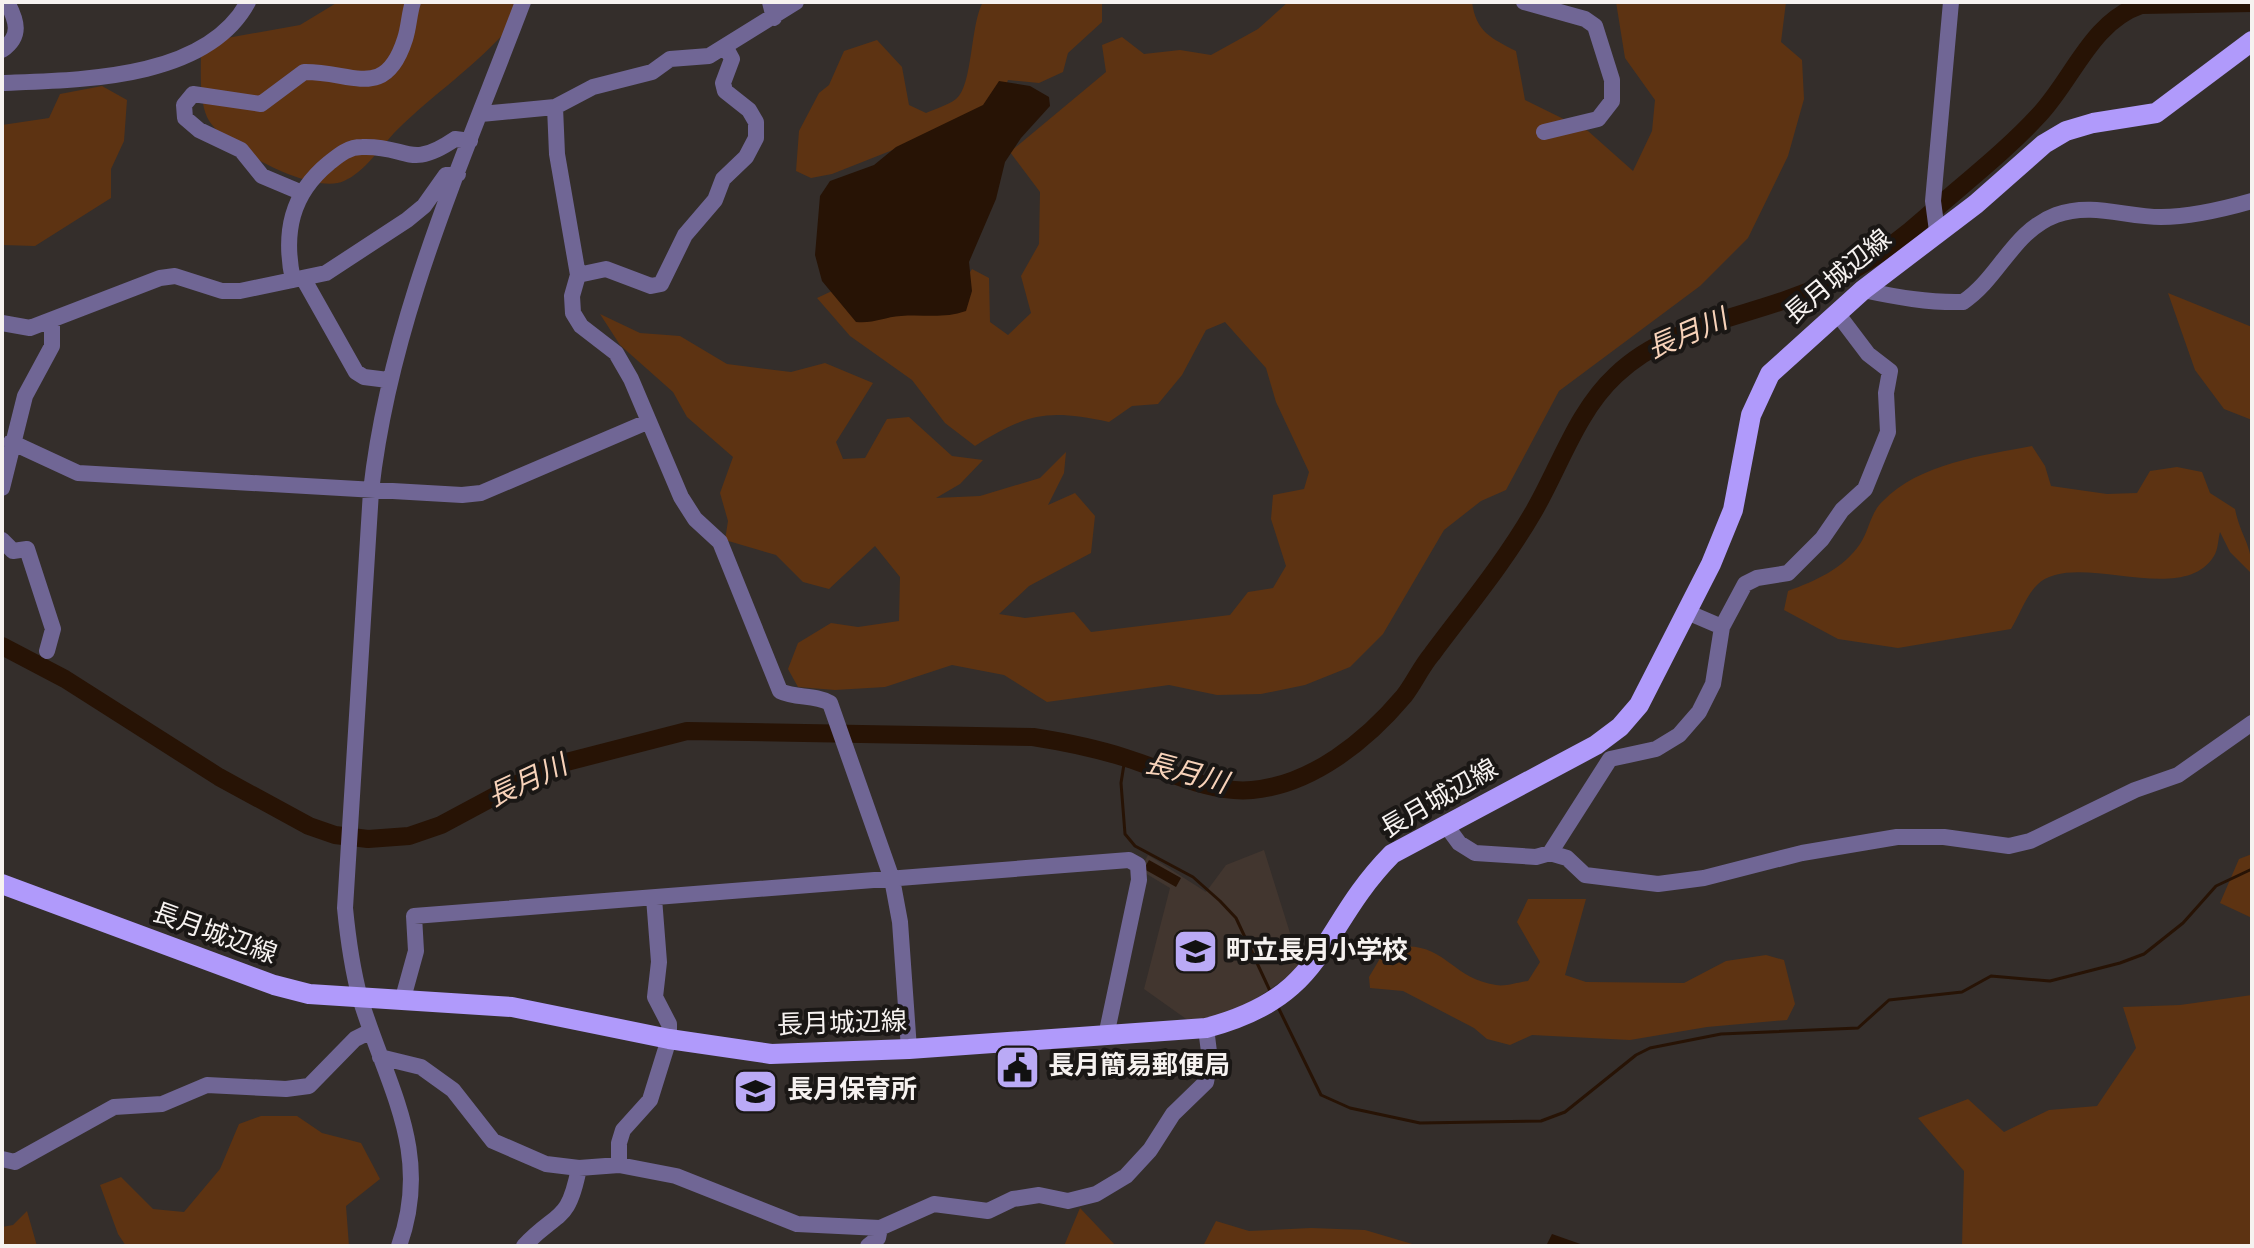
<svg xmlns="http://www.w3.org/2000/svg" width="2254" height="1248" font-family="Overpass,'Noto Sans JP',sans-serif">
  <rect width="100%" height="100%" fill="#342e2b"/>
  <!-- built -->
  <path fill="#42362f" d="M1264 850 1301 968 1248 1004 1219 1016 1189 1021 1144 989 1170 888 1140 870 1148 855 1206 892 1226 865Z"/>
  <!-- green -->
  <path fill="#5d3312" d="M338 2H528C496 53 439 88 397 130 381 146 365 172 344 181 313 196 220 146 207 117 199 99 201 70 201 50L216 40 300 25Z
    M983 2H1097L1102 3V22L1068 53 1063 72 1039 83 1008 80 1000 100 966 121 832 174 811 178 796 171 799 131 819 93 829 85 844 51 877 40 902 67 909 105 926 113C935 109 948 105 956 99 973 86 970 24 983 2Z
    M1288 2H1472C1476 32 1491 38 1516 51L1525 100 1588 131 1633 171 1652 131 1655 100 1625 58 1616 2H1786L1781 42 1802 60 1804 99 1788 156 1748 238 1700 286 1559 391 1506 490 1481 501 1444 530 1383 634 1350 667 1305 685 1261 694 1217 695 1169 685 1047 702 1004 675 952 665 885 687 835 690 798 687 788 669 798 643 831 623 858 627 899 621 900 577 875 546 829 589 803 582 776 555 725 540 728 521 720 493 733 457 687 417 673 392 620 345 600 314 640 333 680 336 727 364 791 372 825 363 873 383 836 442 843 459 865 458 887 419 909 417 952 456 983 460 960 484 936 498 980 496 1040 478 1066 452 1064 473 1048 505 1075 493 1095 516 1091 553 1029 586 999 614 1025 618 1074 612 1091 632 1230 615 1248 592 1273 588 1286 566 1271 519 1273 495 1304 489 1309 472 1276 402 1266 368 1225 322 1206 330 1182 375 1158 404 1132 406 1109 422C1047 409 1028 413 975 446L945 423 912 380 850 336 817 298 847 284 953 300 972 269 989 278 990 322 1008 335 1031 313 1021 276 1039 244 1040 192 1010 152 1106 72 1102 45 1122 37 1144 54 1180 50 1211 55 1258 29Z
    M102 86 127 100 124 141 111 169V198L35 246 2 245V125L49 118 60 94Z
    M2168 293 2252 327V420L2224 409 2195 370Z
    M2032 446 2045 466 2051 486 2107 494 2137 493 2150 471 2177 467 2202 472 2210 493 2235 509C2241 538 2252 543 2252 574L2230 552 2220 532C2218 540 2218 550 2214 556 2181 609 2074 548 2037 585 2026 596 2019 616 2011 629L1898 648 1838 639 1784 610 1788 591C1815 581 1843 569 1860 544 1869 531 1870 513 1883 501 1918 464 1984 455 2032 446Z
    M2252 854V918L2220 903 2239 859Z
    M1528 899H1586L1565 975 1586 982 1684 983 1726 961 1766 955 1784 960 1795 1004 1787 1020 1707 1027 1630 1040 1532 1035 1510 1045 1487 1039 1474 1028 1403 991 1370 988 1369 977 1385 950C1443 934 1447 978 1496 985 1505 987 1518 982 1528 981L1540 962 1517 922Z
    M2252 995V1246H1962L1964 1171 1918 1118 1968 1099 2004 1132 2049 1110 2097 1106 2136 1048 2123 1007 2180 1005Z
    M261 1116H297L322 1133 361 1143 380 1179 346 1206 349 1246H126L118 1234 100 1185 121 1177 153 1209 184 1212 220 1169 239 1124Z
    M1080 1208 1116 1246H1064Z
    M27 1211 37 1246H2V1227L13 1225Z
    M1216 1221 1249 1231 1311 1228 1365 1230 1419 1246H1203Z"/>
  <!-- water -->
  <path fill="#271305" d="M999 81 1030 86 1049 97 1050 106 1021 138 1005 162 996 199 969 262 972 291 966 311C943 319 924 314 901 316 884 317 873 324 856 322L822 281 815 255 820 196 830 181 874 165 896 147 983 105Z
    M1149 860 1181 878 1176 887 1144 869Z
    M1552 1234 1586 1246H1546Z"/>
  <g fill="none" stroke-linecap="round" stroke-linejoin="round">
    <!-- stream -->
    <path stroke="#271305" stroke-width="3" d="M1125 758 1121 783 1125 834 1135 846 1193 877 1220 901 1236 918 1271 993
      M1278 1007 1321 1095 1350 1108 1420 1123 1541 1121 1565 1112 1636 1055 1650 1048 1721 1034 1858 1028 1889 1000 1962 992 1991 976 2050 981 2120 963 2144 954 2183 923 2216 886 2252 869"/>
    <!-- river -->
    <path stroke="#271305" stroke-width="18" d="M2 646 65 679 219 777 309 826 335 835 368 839 409 836 441 825 551 766 687 731 1033 737C1065 742 1095 748 1126 758 1165 770 1211 794 1252 790 1312 785 1367 740 1404 696 1414 683 1421 667 1432 654 1467 607 1504 563 1534 511 1560 466 1577 411 1616 375 1663 330 1729 320 1788 299 1838 282 1886 253 1925 218 1963 184 2005 152 2039 115 2073 79 2091 22 2141 5L2252 3"/>
    <!-- minor -->
    <path stroke="#706695" stroke-width="16" d="M770 2 774 18
      M1524 2 1585 19 1595 26 1612 80V101L1598 119 1544 132
      M2 50C22 36 17 21 7 2
      M2 83C80 80 206 80 248 2
      M555 107 557 154 578 275 572 296 573 313 581 326 616 353 631 379 681 497 695 519 720 542 780 691C796 699 814 694 830 703L892 879 900 922 909 1049
      M481 114 555 107 593 87 652 72 670 59 709 56 796 2
      M300 192 262 176 241 150 199 130 185 118 184 105 193 94 261 104 304 72C352 71 385 102 405 39 409 27 409 14 413 2
      M1937 231 1933 201 1951 2
      M578 275 606 269 651 286 661 284 685 235 715 200 723 179 746 157 756 138V122L749 110 725 91 723 83 732 59 726 48
      M303 278 356 372 364 377 388 380
      M293 280C283 233 291 194 329 163 339 155 348 147 362 147 408 145 408 171 455 139L470 141
      M1863 290C1896 297 1929 303 1963 302 1999 278 2013 231 2056 215 2092 202 2125 217 2161 217 2190 217 2224 209 2252 201
      M2 323 30 328 160 278 175 276 222 291H240L326 273 407 220 424 206 446 175 458 174
      M11 442 78 473 462 495 481 493 647 422
      M2 488 25 396 52 346V322
      M2 540 13 551 27 549 53 629 47 651
      M1687 612 1722 627
      M1445 824 1459 843 1475 853 1536 857 1550 853 1567 858 1585 875 1658 884 1704 878 1802 853 1897 837H1944L2009 846 2030 841 2135 790 2178 775 2252 723
      M1550 853 1610 759 1656 749 1679 735 1699 712 1713 684 1722 627 1745 584 1757 578 1788 573 1822 539 1842 510 1865 489 1888 432 1886 393 1890 371 1868 354 1837 313
      M403 998 416 951 414 916 1129 860 1138 865 1139 880 1106 1036
      M380 1057 421 1067 453 1090 493 1141 546 1164 579 1168 619 1165 676 1176 797 1224 880 1228 934 1204 988 1211 1013 1199 1039 1195 1068 1201 1096 1194 1126 1176 1150 1150 1173 1114 1206 1082 1210 1060 1206 1028
      M2 1159 15 1162 114 1107 162 1104 207 1085 286 1089 309 1086 355 1039 371 1031
      M619 1165V1143L623 1130 650 1100 669 1039V1024L655 997 659 962 654 898
      M399 1246C433 1152 387 1087 360 998 352 968 348 939 345 908L371 491C390 320 462 163 523 2
      M524 1246C558 1210 568 1224 579 1168
      M868 1246 878 1238 880 1228"/>
    <!-- major -->
    <path stroke="#b09afb" stroke-width="20" d="M2 884 274 985 309 994 512 1007 669 1039 771 1054 909 1049 1206 1028C1329 996 1317 930 1392 854L1596 745 1620 727 1639 705 1711 564 1733 510 1751 415 1770 374 1863 290 1976 204 2044 144 2066 131 2093 123 2156 113 2252 41"/>
  </g>
  <!-- icons -->
  <defs>
    <symbol id="school-square" viewBox="-11 -11 22 22"><rect x="-9" y="-9" width="18" height="18" rx="4" fill="#baaaf6" stroke="#1a1715"/><path d="M0-5L7-2L0 1L-7-2ZM-4 1L0 2.5L4 1V4Q0 6-4 4Z" fill="#111"/></symbol>
    <symbol id="civic-square" viewBox="-11 -11 22 22"><rect x="-9" y="-9" width="18" height="18" rx="4" fill="#baaaf6" stroke="#1a1715"/><path d="M-.6-6.5H3V-4.5H.6V-3L4-1V1h2V6H-6V1h2V-1L-.6-3ZM-1.2 2.5V6h2.4V2.5Z" fill="#111"/></symbol>
  </defs>
  <g fill-rule="evenodd">
    <use href="#school-square" x="1170" y="926" width="51" height="51"/>
    <use href="#civic-square" x="992" y="1042" width="51" height="51"/>
    <use href="#school-square" x="730" y="1066" width="51" height="51"/>
  </g>
  <g text-anchor="middle" dominant-baseline="central" stroke-width="8" stroke-linejoin="round" paint-order="stroke">
    <!-- street labels -->
    <g font-size="26" fill="#f6f2f0" stroke="#1a1715">
      <text transform="translate(1839 278) rotate(-40)">長月城辺線</text>
      <text transform="translate(1440 800) rotate(-30)">長月城辺線</text>
      <text transform="translate(214 935) rotate(20)">長月城辺線</text>
      <text transform="translate(842 1025) rotate(-2)">長月城辺線</text>
    </g>
    <!-- poi labels -->
    <g font-size="26" font-weight="bold" fill="#f6f2f0" stroke="#1a1715" text-anchor="start">
      <text x="1226" y="952">町立長月小学校</text>
      <text x="1048" y="1067">長月簡易郵便局</text>
      <text x="787" y="1091">長月保育所</text>
    </g>
    <!-- water labels -->
    <g font-size="28" font-style="italic" fill="#f7d2b9" stroke="#1a1715">
      <text transform="translate(1688 336) rotate(-23)">長月川</text>
      <text transform="translate(1186 775) rotate(15)">長月川</text>
      <text transform="translate(528 783) rotate(-25)">長月川</text>
    </g>
  </g>
  <!-- border -->
  <rect width="2254" height="1248" fill="none" stroke="#f6f2f0" stroke-width="8"/>
</svg>
